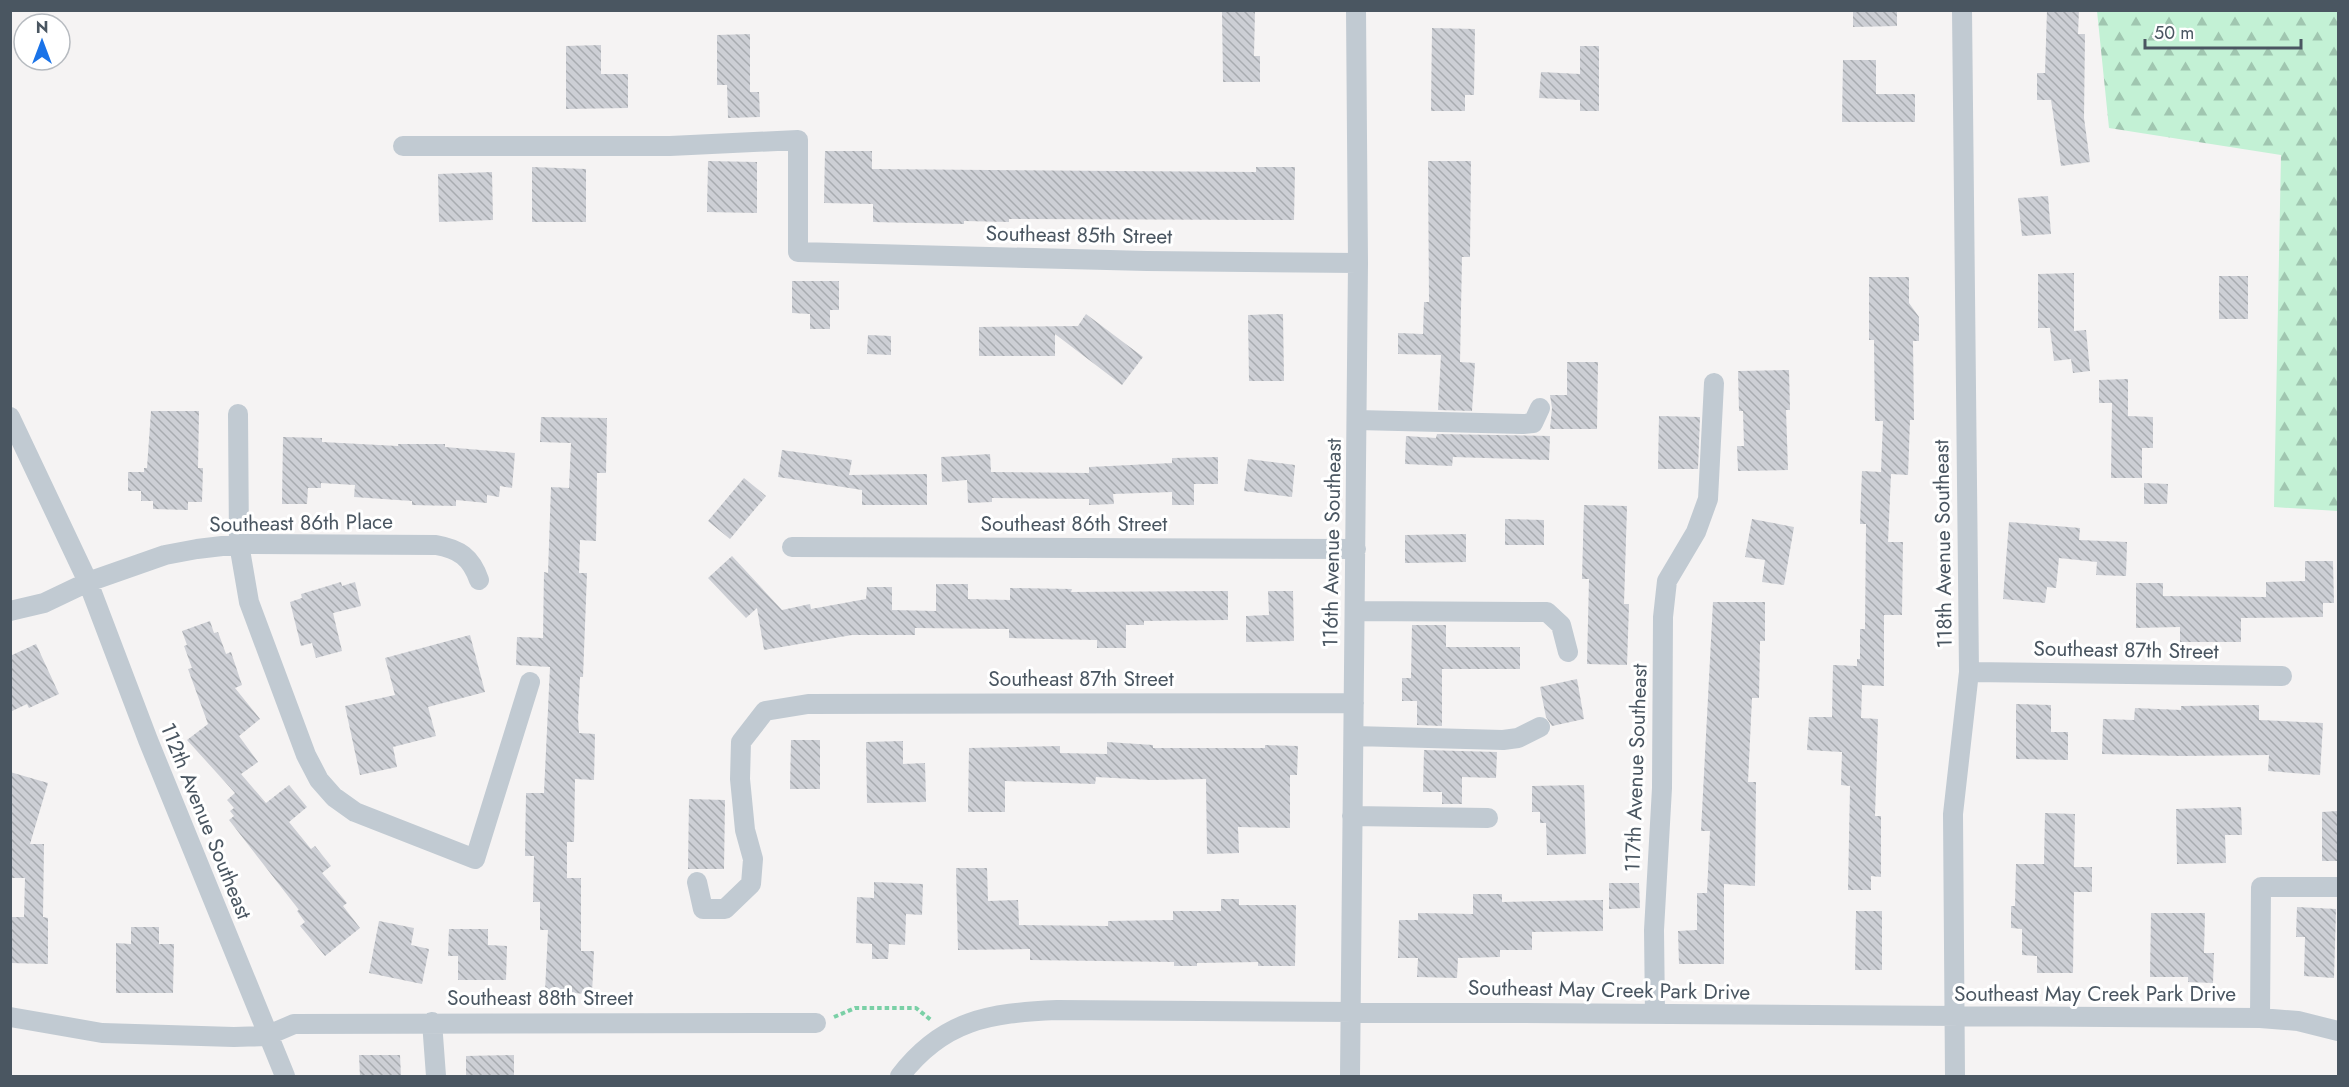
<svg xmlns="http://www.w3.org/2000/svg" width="2349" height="1087" font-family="Jost,sans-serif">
  <defs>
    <pattern id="forest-firs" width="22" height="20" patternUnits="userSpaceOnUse" patternTransform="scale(1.5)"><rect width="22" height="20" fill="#c3f1d5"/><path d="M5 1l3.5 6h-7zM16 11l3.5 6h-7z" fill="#a0c6b0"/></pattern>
    <pattern id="building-back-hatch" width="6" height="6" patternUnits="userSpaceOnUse" patternTransform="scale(1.5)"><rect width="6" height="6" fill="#cdcfd5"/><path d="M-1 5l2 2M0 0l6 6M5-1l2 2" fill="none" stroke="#a8abb0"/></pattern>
  </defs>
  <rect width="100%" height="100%" fill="#f5f3f3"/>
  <!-- forest -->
  <path fill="url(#forest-firs)" d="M2097 11H2338V511L2274 507 2281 155 2109 128Z"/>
  <!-- building -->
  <path fill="url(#building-back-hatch)" d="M1222 10H1255L1254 56H1260V82H1223Z
    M1853 10H1897V26L1853 27Z
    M2047 10H2079L2078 34H2085L2084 118 2090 162 2061 166 2051 100H2037V73H2045Z
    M1432 28 1475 29 1474 95H1465V111H1431Z
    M750 34V92H759L760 117 728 118 727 85H717V35Z
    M601 45V74H628V108L566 109V46Z
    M1580 46H1599V111H1580V100L1539 98 1541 72 1580 74Z
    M1843 60H1876V94H1915V122H1842Z
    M825 151H872V169L1256 172V167H1295L1294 220 1009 219V222L964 221V224L873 222V204L824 203Z
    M708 161 757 162V213L707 212Z
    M1428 161H1471L1470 257H1462L1460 362 1475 363 1472 411 1438 410 1441 355 1398 354V333L1423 334 1424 302H1429Z
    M532 167 586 169V222H532Z
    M492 172 493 220 439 222 438 174Z
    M2048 196 2051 234 2022 236 2018 198Z
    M2074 273V331L2086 330 2090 371 2073 373 2071 359 2054 361 2050 328H2038V274Z
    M2219 276H2248V319H2219Z
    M1869 277H1909V303L1919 317V341H1913L1914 420H1910L1908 475 1891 474 1888 542H1903L1902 615H1884V686L1862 685 1861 718 1878 719 1875 816H1881V877L1871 876V890H1848L1850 786 1841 785 1842 752 1807 750 1809 717H1832L1833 665 1857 666V659H1860V629H1865L1866 524H1860L1862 471 1881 472 1883 421H1875L1874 340H1869Z
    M792 281H839V310H830V329H810V314L792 313Z
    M1086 314 1143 357 1122 385 1055 334V356H979V327L1078 326Z
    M1283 314 1284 381H1249L1248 315Z
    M868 335 891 336V355L867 354Z
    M1567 362H1598L1597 429H1550L1552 408 1550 395H1567Z
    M1789 370 1790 410H1786L1788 470 1738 471 1737 446H1744L1743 411H1739L1738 371Z
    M2128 379V416L2153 417V448H2142V478H2111L2112 403H2099V380Z
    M151 411H199L198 468H203L202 502H188V510L153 509V501H141V491H128V472H144V468H147Z
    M1659 416 1700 417 1698 469H1658Z
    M541 417 607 418 606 473H597L596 541 580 540 579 573H587L583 677H580L578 718 579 733 595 734 594 780 575 779 574 842H567V878H581V951H594L592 994 545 992 548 930H540V902H533L534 856H525L526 793H544L550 667 516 665 517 637 543 638 544 572 548 573 551 487 569 488 571 443 540 442Z
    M1437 434 1550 436 1549 460 1453 457 1452 466 1405 464 1406 436 1436 438Z
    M283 437 322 438V442L398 446V444H445V447L515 453 512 488 500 486 499 497 487 495V503L456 500V506L412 505V501L354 497 355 485 321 483V488H308L307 504H282Z
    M782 450 852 460 849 475 927 474V505H862V490L778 477Z
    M990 454 991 472 1089 473V467L1172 463V458L1218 457V484H1194V505H1172V492L1113 494 1114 504 1089 505V499L992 498V502L968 503 967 480 942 482 941 457Z
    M1248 459 1295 465 1292 497 1244 491Z
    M744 478 766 496 730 539 708 521Z
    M2144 483 2168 484 2167 504H2144Z
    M1584 505 1627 506 1624 604H1629L1627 665 1587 664 1589 579H1582Z
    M1505 519 1544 520V545H1505Z
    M1752 519 1794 527 1784 585 1762 582 1765 560 1745 557Z
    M2009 522 2080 528 2079 540 2127 542 2126 576 2096 575 2097 562 2059 558 2056 588 2047 587 2045 603 2003 599Z
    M1466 534V562L1405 563V535Z
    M732 556 782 610 810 604 811 609 866 599 867 587H892V610L936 611V584H968V599L1010 600V588L1072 589 1071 592 1228 591V620L1144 621V625H1126V648H1097V640L1009 638V629L915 628V635H852L764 650 757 608 746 618 708 578Z
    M2305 561H2333L2334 603H2323V617L2241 618V642H2180V627L2136 628V583H2163V596L2266 597V582L2305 581Z
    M341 582 342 586 355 582 361 606 333 613 342 651 316 658 312 643 301 646 290 602 302 598 301 594Z
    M1268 591H1293L1294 641 1246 642V616L1269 615Z
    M1713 602H1765V641H1760L1759 698H1752L1748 782H1756L1755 886 1724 884V964H1679L1678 931 1697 930V893H1707L1710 831H1701Z
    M210 621 214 633 218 632 226 654 231 652 242 685 235 688 260 719 239 736 258 762 241 774 266 803 289 785 307 807 289 822 311 849 315 846 331 866 322 873 347 903 343 906 360 928 325 956 300 926 305 922 297 911 299 910 229 820 234 816 230 811 234 808 227 800 235 793 187 740 208 724 188 669 192 668 184 646 187 645 182 631Z
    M1412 625H1446V647H1520V669H1442V726L1417 725V701H1402V678H1411Z
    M470 635 485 692 428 707 436 736 393 747 397 767 360 775 345 706 395 695 385 658Z
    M36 644 59 694 29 708 27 704 10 712V656Z
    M1577 679 1584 719 1552 726 1546 717 1540 687Z
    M2016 704 2051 705V732H2068V760L2016 759Z
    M2259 705V720L2323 723 2320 775 2268 771 2269 755 2181 756 2102 754 2103 719 2134 720 2135 708 2181 710V706Z
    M791 740H820V789H790Z
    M903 741V764L925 763 926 802 867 803 866 742Z
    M1107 742 1153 745V748H1265V745L1298 746 1297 775H1290V828L1238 827 1239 853 1207 854 1206 779 1151 780 1096 777 1095 784 1005 781V812H968L969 748 1060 746V753L1107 754Z
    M1424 750 1497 752 1496 778 1462 777V804H1442V792H1423Z
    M10 772 48 783 30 844H44L43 917 48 918V964L10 963V917H24L25 878H10Z
    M1584 785 1586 854 1547 855 1546 823H1540V812H1532V786Z
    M689 799 725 800 724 869H688Z
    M2241 807 2242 835H2225L2226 863 2177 864 2176 809Z
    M2338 811V861H2322V812Z
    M2045 813 2075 814 2074 867H2092V892H2074L2073 973H2037V956L2022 955V929L2011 928V906H2015L2016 864H2044Z
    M956 868H987L988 901 1018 900 1019 925 1108 926V921L1173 920V911H1221V899H1239V905H1296L1295 966H1258V962L1197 963V966H1174V962L1030 960V949L958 950Z
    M874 882 923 884 922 915 906 914 905 945 889 944 888 959H872V944L856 943 857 897 874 898Z
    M1609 883H1639L1640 908 1609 909Z
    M1473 894H1502V902L1603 900V931L1532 932V950H1500V957L1458 958 1457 978 1417 977 1418 958H1398L1399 920H1418V913L1473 914Z
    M2297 907 2336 909 2334 978 2304 976 2305 937H2296Z
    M1856 911H1882V970H1855Z
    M2151 913H2205L2204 953H2214L2213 983 2188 982V977H2150Z
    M379 921 414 928 411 945 429 949 422 984 369 973Z
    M131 927H159V944H174L173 993H116V943L131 944Z
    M449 929H488V945L507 946 506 980H458V956H448Z
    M359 1055H400L401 1077H360Z
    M514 1055V1077H466V1056Z"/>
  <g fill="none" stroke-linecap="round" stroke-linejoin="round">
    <!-- path -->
    <path stroke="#7ad0a6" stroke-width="4" stroke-dasharray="4.5 3" stroke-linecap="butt" d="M834 1017 855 1008H916L931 1020"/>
    <!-- minor -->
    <path stroke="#c1cad2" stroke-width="20" d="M403 146H670L798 140V252L1147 261 1358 263
      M238 414 239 544 249 602 306 755 319 780 334 797 355 812 475 859 530 682
      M10 417 88 582 148 740 285 1076
      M1357 420 1523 424 1533 423 1540 408
      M792 547 1356 549
      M10 611 44 603 88 582 165 555 197 549 239 544 436 545C459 549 471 557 479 580
      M1355 611 1547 612 1561 625 1568 652
      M1969 672 2282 676
      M1354 736 1503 740 1518 738 1540 727
      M1352 816 1488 818
      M697 882 703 909H725L751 884 753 859 745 830 740 779 741 742 765 711 808 704 1354 703
      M1655 1014 1654 930 1662 788 1663 617 1667 581 1696 532 1708 499 1714 383
      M10 1017 102 1033 234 1037 266 1036 294 1024 816 1023
      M2260 1018 2261 887H2338
      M432 1022 436 1076
      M900 1076C943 1020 989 1013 1057 1010L2260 1018 2298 1021 2338 1031
      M1350 1076 1358 263 1356 10
      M1955 1076 1953 814 1969 672 1962 10"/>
  </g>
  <g text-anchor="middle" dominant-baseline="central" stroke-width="6" stroke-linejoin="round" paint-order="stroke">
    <!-- street labels -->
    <g font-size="21" fill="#4a5661" stroke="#fff">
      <text transform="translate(1079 235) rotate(1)">Southeast 85th Street</text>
      <text transform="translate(301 523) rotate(-1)">Southeast 86th Place</text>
      <text x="1074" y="524">Southeast 86th Street</text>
      <text transform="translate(1332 543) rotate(-89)">116th Avenue Southeast</text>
      <text transform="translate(1943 544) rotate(-91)">118th Avenue Southeast</text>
      <text transform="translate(2126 650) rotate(1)">Southeast 87th Street</text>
      <text x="1081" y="679">Southeast 87th Street</text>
      <text transform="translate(1636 768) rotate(-88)">117th Avenue Southeast</text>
      <text transform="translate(206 821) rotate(68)">112th Avenue Southeast</text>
      <text transform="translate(1609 990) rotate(1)">Southeast May Creek Park Drive</text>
      <text x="2095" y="994">Southeast May Creek Park Drive</text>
      <text x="540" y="998">Southeast 88th Street</text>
    </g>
  </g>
  <!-- border -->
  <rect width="2349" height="1087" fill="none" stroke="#4a5661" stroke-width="24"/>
  <!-- north arrow -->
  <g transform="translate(42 42)"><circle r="28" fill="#ffffff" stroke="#b7bbc0" stroke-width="1.5"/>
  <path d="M0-4.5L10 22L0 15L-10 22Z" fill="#1a73e8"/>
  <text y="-9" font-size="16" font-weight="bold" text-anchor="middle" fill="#4a5661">N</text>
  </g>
  <!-- scale -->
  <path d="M2145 39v9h156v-9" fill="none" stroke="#4a5661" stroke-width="3"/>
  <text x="2154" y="39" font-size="18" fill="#4a5661" stroke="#ffffff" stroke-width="4.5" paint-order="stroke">50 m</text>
</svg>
